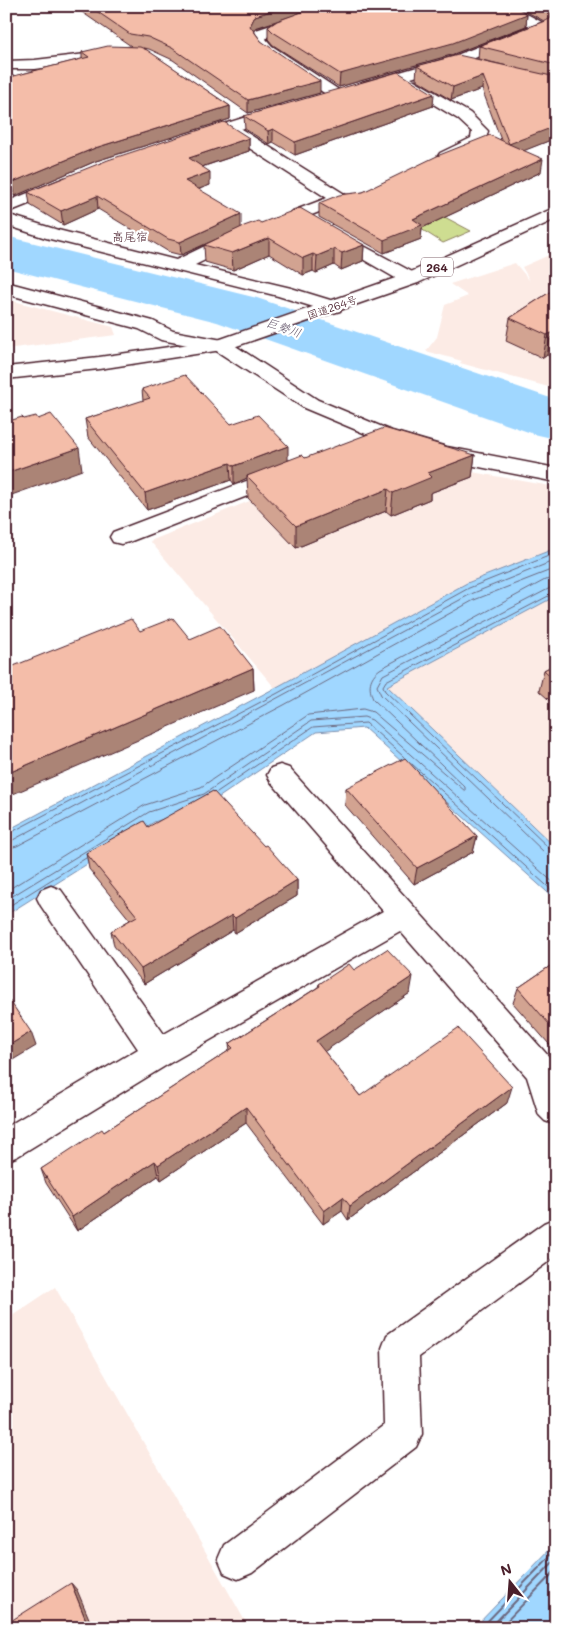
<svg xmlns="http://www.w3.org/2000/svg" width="562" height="1634" font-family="Mali,'Klee One',sans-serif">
  <rect width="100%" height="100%" fill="#fff"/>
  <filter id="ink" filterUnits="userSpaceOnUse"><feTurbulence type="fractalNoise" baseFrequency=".02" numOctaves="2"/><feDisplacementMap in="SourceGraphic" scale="10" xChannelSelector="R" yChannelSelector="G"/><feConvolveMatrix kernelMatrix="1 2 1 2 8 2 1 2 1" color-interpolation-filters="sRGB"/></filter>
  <g filter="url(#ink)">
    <!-- built -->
    <path fill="#fcebe5" d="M556 252V389L460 363 462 361 426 351 437 337 445 305 468 296 450 284 515 263 530 281 522 267Z
      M6 299 113 327 116 335 6 349Z
      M382 448 472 472 556 487V548L467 583 275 688 150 541Z
      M556 596V848L387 686Z
      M55 1287 249 1628H6V1320Z"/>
    <!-- green -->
    <path fill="#cedd91" stroke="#8c7e5e" d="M374 199 439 214 471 231 443 243Z"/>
    <!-- water -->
    <path fill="#a0d7ff" stroke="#7e8daa" d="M556 548V596L387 686 556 848V900L364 728 316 732 209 804 154 822 6 915V831L275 688 467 583Z
      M556 1543V1628H474Z"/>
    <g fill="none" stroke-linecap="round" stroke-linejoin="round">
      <!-- shore-far1 -->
      <path stroke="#6c6980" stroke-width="1" d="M556 585 383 675 377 686 381 695 546 854 556 857
        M556 592 386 681 383 686 385 691 550 849 556 851
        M412 764 556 894
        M217 792 313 727 366 723 404 757
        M6 835 278 693 469 588 556 553
        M6 841 13 840 471 594 556 560
        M6 849 17 846 284 705 474 600 556 568
        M6 891 145 805 201 787 308 715 363 709 373 712 465 791V787L373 699C368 687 369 677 380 669L545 580 556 578
        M6 900 149 812 204 794 311 721 364 717 372 720 556 885
        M6 908 86 858"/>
      <!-- shore -->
      <path stroke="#6c6980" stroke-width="2" d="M481 1628 556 1550
        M490 1628 556 1559
        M500 1628 556 1570"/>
      <!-- river -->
      <path fill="#a0d7ff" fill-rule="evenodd" d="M6 236 257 298 556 400V439L534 434 217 322 6 268Z"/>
      <defs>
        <path id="minor" d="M312 6H327C312 27 272 26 266 39L272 46 342 92 345 95 342 98H332L262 52 252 39 256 30 296 17Z
          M494 6H512L549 26 547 29 462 63 411 78 470 113 488 131 485 143 452 159H440L438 156 440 153 471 138 472 132 458 119 397 82 367 91 359 86 362 83 452 57 530 26Z
          M120 50 125 51 127 54 125 57 35 69H6V61L35 60Z
          M281 106 287 108 289 111 287 114 241 129 346 195H361L364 199 361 203 329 208 299 220 293 219 290 215 293 211 327 198 226 133 195 143 187 138 189 135Z
          M65 178 71 179 73 183 71 187 6 213V202Z
          M6 214 58 230 176 260 232 233H244L247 237 244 241 195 265 291 288 340 303 342 307 340 311 333 313 278 296 46 238 6 225Z
          M332 229 418 275 420 279 418 283H404L326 238 323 234 326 230Z
          M6 282 153 321 173 331 228 341 318 400 392 431 447 447 556 468V482L444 460 378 439 304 408 215 350 161 340 139 329 6 294Z
          M283 467 291 469 294 474 291 479 129 542 121 544 113 542 110 537 113 532Z
          M280 765 289 768 552 1060 556 1068V1125L545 1121 539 1115 527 1077 400 931 170 1063 18 1156 6 1161V1127L138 1049 41 906 37 898 41 890 51 886 61 890 164 1034 383 911 271 782 267 775 271 768Z
          M556 1218V1256L419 1357 422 1434 416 1447 252 1573 238 1579 224 1573 218 1559 224 1545 384 1425 382 1348 387 1335 544 1223Z"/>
        <path id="highway" d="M556 207V219L418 283 228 349 99 369 6 379V367L99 357 218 340 404 275Z"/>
      </defs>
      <!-- minor casing -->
      <use href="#minor" stroke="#4a1f2b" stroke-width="3"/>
      <!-- highway casing -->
      <use href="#highway" stroke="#4a1f2b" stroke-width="3"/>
      <!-- minor -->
      <use href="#minor" fill="#fff" fill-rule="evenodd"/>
      <!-- highway -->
      <use href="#highway" fill="#fff" fill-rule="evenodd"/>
    </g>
    <!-- wall -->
    <path fill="#d2a391" stroke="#4a1f2b" d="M73 6H309L298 13 527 14 526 26 451 55 339 87 273 45 268 39V27L276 22 255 28 254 31 261 41 320 93 248 113 173 60 149 49 143 48 230 106V119L96 161 15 196 6 191V78L82 59V52L131 46Z
      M516 6H556V138L524 150 541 172 422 228 421 239 384 253 319 217V203L363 192 501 140 482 89 451 100 416 79 417 66 512 67 478 59 479 46 544 21Z
      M433 106 295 155 273 142 269 144 245 129 244 116Z
      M249 138V151L202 167 210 185 199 189 241 228 181 255 169 252 98 209 63 225 30 205 28 192Z
      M261 223 364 245 363 261 341 270 334 265 316 273 313 271 303 275 269 254 233 270 205 262 204 245Z
      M556 288V359L547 355 543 358 506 341 510 318Z
      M142 389 231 424 288 460 305 458 475 455 472 477 430 493V499L391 515 386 511 296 548 248 498 247 478 234 484 231 480 147 510 88 437 85 419 143 401Z
      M140 631 190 639 253 668 254 690 7 685 6 682V669Z
      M556 664V706L539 691 544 670Z
      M346 788 477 836 473 852 414 884 345 805Z
      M148 827 264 846 297 880V896L235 933 233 930 144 984 114 946 111 931 130 920 89 869 86 853Z
      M556 962V1052L513 1003 518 988Z
      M354 970 410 993 324 1051 360 1096 507 1103 348 1220 342 1211 323 1224 246 1123 161 1180 158 1176 77 1231 46 1183 41 1169 104 1132 230 1050 229 1044 318 987 319 984Z"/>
    <!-- shaded-wall -->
    <path fill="#ab8476" stroke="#4a1f2b" d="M286 6H309L295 15 255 28 250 38V26L255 16Z
      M527 14 526 26 451 55 339 87 340 74Z
      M483 76 482 89 451 100 453 87Z
      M320 81V93L248 113V100Z
      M434 94 433 106 295 155V142Z
      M230 106V119L96 161 15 196 13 182 95 148Z
      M554 119H556V138L508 157 509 144Z
      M273 129V142L269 144 268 131Z
      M249 138V151L189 171V158Z
      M543 159 541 172 422 228 421 239 384 253V240L413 219Z
      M210 172V185L186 194 185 181Z
      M97 196 98 209 63 225 61 211Z
      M241 214V228L181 255 180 242Z
      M269 238V254L233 270 232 253Z
      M364 245 363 261 341 270 342 253Z
      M334 249V265L316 273 317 256Z
      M313 254V271L303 275V258Z
      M551 333 547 355 543 358 547 335Z
      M288 446V463L247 476V478L234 484V466Z
      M79 448 82 470 6 497V473Z
      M475 455 472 477 430 493V499L391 515 393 493 428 473Z
      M230 463 231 480 147 510 145 493Z
      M388 489 386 511 296 548V526Z
      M253 668 254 690 6 797V774Z
      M477 836 473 852 414 884 417 868Z
      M297 880V896L235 933V918Z
      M232 915 233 930 144 984 141 969Z
      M413 976 410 993 315 1058 316 1041Z
      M31 1032 36 1046 6 1064V1047Z
      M512 1087 507 1103 348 1220 350 1206Z
      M246 1107V1123L161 1180 158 1165Z
      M155 1161 158 1176 77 1231 72 1217Z
      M343 1197 342 1211 323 1224 324 1211Z
      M71 1583 77 1590 93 1628H89Z"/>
    <!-- building -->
    <path fill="#f4bda9" stroke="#4a1f2b" d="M89 6H286L255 16 250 26 261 41 320 81 248 100 172 48 148 37 130 34Z
      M315 6H514L527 14 453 43 340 74 273 32 268 27 277 21 313 8Z
      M540 6H556V65L479 46 550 19 552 12Z
      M108 46 140 47 147 50 230 106 95 148 13 182 6 178V78L89 57 82 52Z
      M458 55 556 77V119H554L556 120V126L509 144 543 159 413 219 422 225 384 240 319 203 339 195 363 192 437 156 490 135 509 144 483 76 453 87 417 66Z
      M398 72 434 94 295 142 273 129 268 131 244 116Z
      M224 122 249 138 189 158 210 172 185 181 241 214 180 242 168 239 97 196 61 211 28 192 108 160Z
      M300 208 364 245 342 253 334 249 317 256 313 254 303 258 269 238 232 253 204 245 244 226 258 221 261 223Z
      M556 288V334L551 333 547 335 510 318Z
      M185 375 231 424 258 415 288 446 234 466 230 463 145 493 85 419 150 398 142 389Z
      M51 414 79 448 6 473V422L22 417 24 419 36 416 38 419Z
      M384 428 475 455 428 473 432 477 393 493 388 489 296 526 247 476 302 455 305 458Z
      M173 618 190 639 220 626 253 668 6 774V685L12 683 6 674V669L131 619 140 631Z
      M556 664V681L544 670Z
      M405 758 477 836 417 868 346 788Z
      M213 791 264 846 266 845 297 880 235 918 232 915 141 969 111 931 137 916 86 853 144 821 148 827Z
      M387 949 413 976 316 1041 360 1096 458 1028 512 1087 350 1206 343 1197 324 1211 246 1107 158 1165 155 1161 72 1217 41 1169 102 1129 104 1132 233 1048 229 1044 320 986 319 984 349 964 354 970Z
      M556 962V1032L518 988Z
      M10 1001 31 1032 6 1047V1003Z
      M71 1583 89 1628H6V1624Z"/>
  </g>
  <g text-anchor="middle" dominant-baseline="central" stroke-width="4.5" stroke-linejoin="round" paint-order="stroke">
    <!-- far-street labels -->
    <g font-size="11" fill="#4a1f2b" stroke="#fff">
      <text transform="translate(332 307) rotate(-19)">国道264号</text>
    </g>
    <!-- far-neighbourhood labels -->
    <g font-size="12" fill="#4a1f2b" stroke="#fff">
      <text x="130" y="236">高尾宿</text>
    </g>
    <!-- shield labels -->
    <rect fill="#fff" stroke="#80626b" stroke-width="1" x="421" y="257.5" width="32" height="19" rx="4"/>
    <g font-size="12" font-weight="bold" fill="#4a1f2b">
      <text x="437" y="267">264</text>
    </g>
    <!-- far-water labels -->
    <g font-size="12" font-style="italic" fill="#64566b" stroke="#fff">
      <text transform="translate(284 327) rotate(19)">巨勢川</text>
    </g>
  </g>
  <!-- margin -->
  <rect width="562" height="1634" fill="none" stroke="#fff" stroke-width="25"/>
  <rect x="12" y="12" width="537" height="1609" fill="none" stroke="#4a1f2b" stroke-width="2" filter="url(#ink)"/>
  <!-- north arrow -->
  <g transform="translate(510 1582) rotate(343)" stroke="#ffffff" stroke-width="4" paint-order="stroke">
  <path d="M0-4L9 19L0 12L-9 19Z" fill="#4a1f2b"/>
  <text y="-8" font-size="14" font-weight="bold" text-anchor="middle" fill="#4a1f2b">N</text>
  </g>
</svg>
